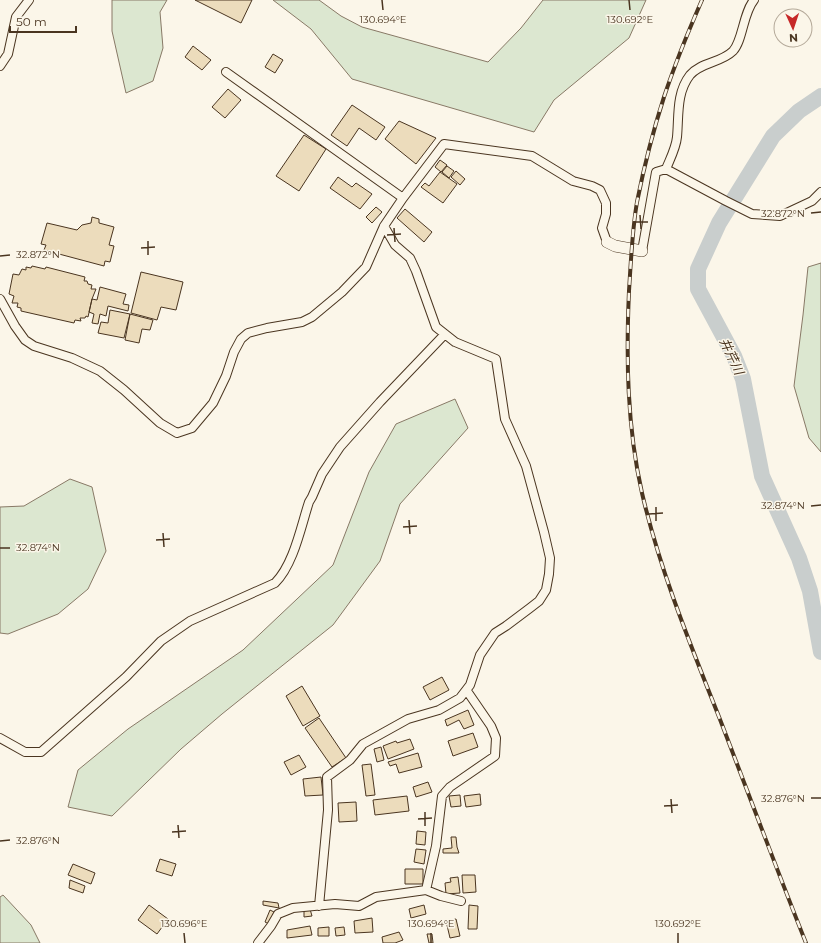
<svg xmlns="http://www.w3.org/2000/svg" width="821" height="943" font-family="Montserrat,'Noto Sans JP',sans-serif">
  <rect width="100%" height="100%" fill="#fbf6e9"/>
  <!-- green -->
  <path fill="#dce7d0" stroke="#887966" d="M112 0H167L160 12 163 48 153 81 126 93 112 31Z
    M273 0H319L341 16 362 27 488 62 521 28 543 0H646L629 38 554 100 534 132 352 79 311 29Z
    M821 263V452L809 438 794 386 803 315 808 267Z
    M455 399 468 428 400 504 380 561 333 625 222 714 181 749 112 816 68 807 78 770 128 729 243 650 333 565 369 472 396 424Z
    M70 479 92 487 106 551 88 589 58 614 8 634 0 633V507L24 506Z
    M3 895 31 925 40 943H0V897Z"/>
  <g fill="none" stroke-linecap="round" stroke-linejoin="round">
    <!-- river -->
    <path stroke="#c9cecd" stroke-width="16" d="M821 96 799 111 773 136 719 223 698 269V289L734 356 743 379 762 476 799 558 810 591 821 652"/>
  </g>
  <!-- building -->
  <path fill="#ecdcbc" stroke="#4a3520" d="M195 0H252L241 23Z
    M193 46 211 60 202 70 185 57Z
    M273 54 283 60 275 73 265 67Z
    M228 89 241 100 225 118 212 107Z
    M352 105 385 127 376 140 359 128 347 146 331 135Z
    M399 121 436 138 416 164 385 139Z
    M304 135 326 149 299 191 276 176Z
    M440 160 447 165 441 172 435 167Z
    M447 166 454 171 449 178 442 172Z
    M456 171 465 179 460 185 451 177Z
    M440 172 457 184 443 203 421 187 425 183 429 186Z
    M338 177 352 187 356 183 372 194 360 209 330 188Z
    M376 207 382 212 372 223 366 217Z
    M405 209 432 232 424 242 397 218Z
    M92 217 99 219V223L114 227 109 245 114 246 110 262 105 261 104 266 44 250 46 245 41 244 47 223 77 230 82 225 91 223Z
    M32 266 45 269 46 267 85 277 84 281H87L88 284 92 285 91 289H96L92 299 88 317 86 316 85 318H80L81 321 75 320 74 323 21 311V308L17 307 18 303H12L14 296 9 294 13 274 19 275 22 269 26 270V267L31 268Z
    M141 272 183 282 176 310 161 307 157 320 131 313Z
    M100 287 126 294 123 304 129 305 128 311 108 306 106 316 100 314 98 324 92 323 94 314 89 312 92 299 97 300Z
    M110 310 130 314 124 338 98 333 101 322 108 323Z
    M130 314 153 320 150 330 142 329 139 343 125 340Z
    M442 677 449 690 430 700 423 687Z
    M302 686 320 716 303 726 286 696Z
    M468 710 474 725 464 729 459 720 447 726 445 720Z
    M319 718 346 758 332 767 305 728Z
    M473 733 478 747 453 756 448 741Z
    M410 739 414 749 388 759 383 746 396 741 397 743Z
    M381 747 384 760 377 762 374 749Z
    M418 753 422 767 399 773 396 764 390 766 388 762Z
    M299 755 306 767 291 775 284 762Z
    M371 764 375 795 366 796 362 765Z
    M321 777 323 795 305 796 303 779Z
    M428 782 432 792 416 797 413 787Z
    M480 794 481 805 466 807 464 796Z
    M460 795 461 806 451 807 449 796Z
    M407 796 409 811 375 815 373 800Z
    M356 802 357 821 339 822 338 803Z
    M417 831 426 832 425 845 416 844Z
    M451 837H456L457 847 459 853H443V849L452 848Z
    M416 849 426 850 424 864 414 862Z
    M160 859 176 864 172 876 156 871Z
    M73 864 95 873 91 884 68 875Z
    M405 869H423V884H405Z
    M462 875H475L476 892 463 893Z
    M458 877 460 893 446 894 445 883 451 882 450 878Z
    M70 880 85 886 83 893 69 888Z
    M263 901 278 903 279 908 263 905Z
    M149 905 168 919 157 934 138 920Z
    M424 905 426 914 411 918 409 909Z
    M469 905 478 906 477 929H468Z
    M310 909 312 916 304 917V910Z
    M270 910 274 912 269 924 265 922Z
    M372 918 373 932 355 933 354 921Z
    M456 919 460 936 450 938 446 921Z
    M310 926 312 935 287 938V930Z
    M329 927V936H318V928Z
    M344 927 345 935 336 936 335 928Z
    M399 932 403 940 395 943H383L382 937Z
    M427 934H432L433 943H429Z"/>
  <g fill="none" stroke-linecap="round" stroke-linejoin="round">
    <defs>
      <path id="minor" d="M0 66 8 54 16 17 29 0
        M226 72 403 198
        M666 169 726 201 752 214 780 216 812 201 821 192
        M642 251 656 172 666 169C670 159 676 148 677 137 679 116 676 93 690 75 701 62 721 63 733 51 743 40 743 13 754 0
        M0 299 15 326 25 340 34 346 72 358 100 371 124 390 160 423 177 433 192 428 213 403 226 376 234 352 241 339 248 333 267 328 302 322 312 317 342 292 366 267 384 226 403 198 444 144 532 156 573 181 592 186 600 190 606 203V214L602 228 607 242
        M0 738 25 752H41L126 677 161 641 190 621 275 583C294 564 301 526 309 502L312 497 322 474 340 447 380 402 445 334
        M426 890 441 896 461 901
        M319 906 328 810 327 777 350 760 363 744 408 719 439 710 460 698 470 685 480 655 495 633 506 626 530 608 539 601 546 590 549 574 550 558 544 532 526 466 505 419 496 359 455 342 436 327 416 271 410 258 395 245 384 226
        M258 943 271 926 278 914 293 908 335 904 359 906 376 897 426 890 436 846 442 796 450 787 495 756 496 738 491 726 467 691"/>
      <path id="secondary" d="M607 242 615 246 642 251"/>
    </defs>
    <!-- minor casing -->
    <use href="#minor" stroke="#4a3520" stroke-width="10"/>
    <!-- secondary casing -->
    <use href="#secondary" stroke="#4a3520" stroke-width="12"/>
    <!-- minor -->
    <use href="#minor" stroke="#fbf6e9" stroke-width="8"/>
    <!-- secondary -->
    <use href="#secondary" stroke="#fbf6e9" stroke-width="11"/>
    <defs>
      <path id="rail" d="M702 0C688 32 675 64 664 97 653 131 644 167 637 202 632 231 631 261 629 291 626 358 627 427 642 493 660 571 691 646 721 722 749 795 777 870 806 943"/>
    </defs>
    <!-- rail casing -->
    <use href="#rail" stroke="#4a3520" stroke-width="4"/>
    <!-- rail -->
    <use href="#rail" stroke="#fbf6e9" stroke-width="2.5" stroke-dasharray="8" stroke-linecap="butt"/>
  </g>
  <!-- ticks -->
  <path fill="none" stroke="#4a3520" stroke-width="1.5" d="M382 0 383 10M629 0 630 10M811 213 821 212M640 215 641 229M634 222H648M394 228 395 242M387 235 401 234M148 241V255M141 248 155 247M0 256 10 255M811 506 821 505M656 507V521M649 514 663 513M409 520 410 534M403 527 417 526M163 533 164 547M156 540 170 539M0 548H10M811 798H821M671 799 672 813M664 806 678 805M425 812V826M418 819 432 818M178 825 179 838M172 832 186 831M0 841 10 840M184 933 185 943M431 933V943M678 933V943"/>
  <g text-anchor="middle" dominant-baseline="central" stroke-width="3" stroke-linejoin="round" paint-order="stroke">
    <!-- water labels -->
    <g font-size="13" font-style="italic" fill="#4a3520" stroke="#fbf6e9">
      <text transform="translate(732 356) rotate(65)">井芹川</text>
    </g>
  </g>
  <g font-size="10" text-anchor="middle" fill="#4a3520" stroke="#fbf6e9" stroke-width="3" stroke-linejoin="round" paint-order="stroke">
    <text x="383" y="23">130.694°E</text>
    <text x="630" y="23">130.692°E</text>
    <text x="783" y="217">32.872°N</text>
    <text x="38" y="258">32.872°N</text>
    <text x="783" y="509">32.874°N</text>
    <text x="38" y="551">32.874°N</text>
    <text x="783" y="802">32.876°N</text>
    <text x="38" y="844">32.876°N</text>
    <text x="184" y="927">130.696°E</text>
    <text x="431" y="927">130.694°E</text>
    <text x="678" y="927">130.692°E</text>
  </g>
  <!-- north arrow -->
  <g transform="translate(793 28) rotate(177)"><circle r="19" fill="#fbf6e9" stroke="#b4a999"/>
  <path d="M0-3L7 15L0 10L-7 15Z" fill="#c62828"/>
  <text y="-6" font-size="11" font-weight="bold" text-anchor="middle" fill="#4a3520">N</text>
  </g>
  <!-- scale -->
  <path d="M10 26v6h66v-6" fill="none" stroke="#4a3520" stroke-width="2"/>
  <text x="16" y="26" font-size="12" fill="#4a3520" stroke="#fbf6e9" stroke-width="3" paint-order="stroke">50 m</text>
</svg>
